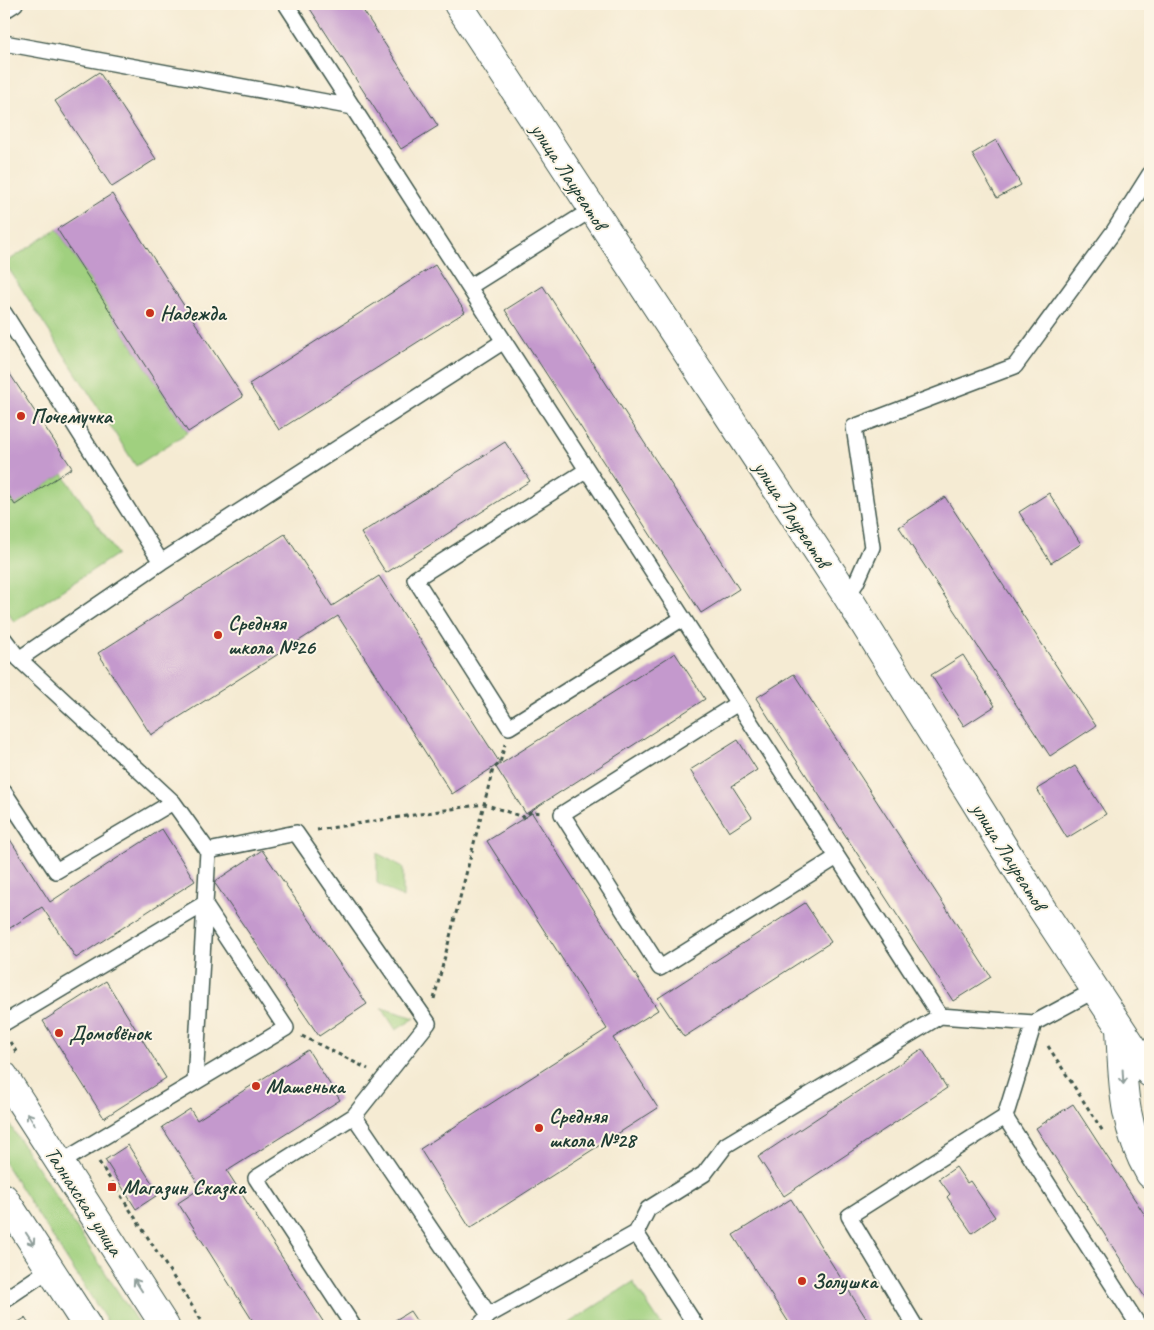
<svg xmlns="http://www.w3.org/2000/svg" width="1154" height="1330" font-family="Caveat,sans-serif">
  <rect width="100%" height="100%" fill="#fcf5e5"/>
  <filter id="ink" filterUnits="userSpaceOnUse"><feTurbulence type="fractalNoise" baseFrequency=".02" numOctaves="2"/><feDisplacementMap in="SourceGraphic" scale="10" xChannelSelector="R" yChannelSelector="G"/><feConvolveMatrix kernelMatrix="1 2 1 2 8 2 1 2 1" color-interpolation-filters="sRGB"/></filter>
  <filter id="wash" filterUnits="userSpaceOnUse"><feTurbulence type="fractalNoise" baseFrequency=".0096" numOctaves="4" result="noise"/><feDisplacementMap in="SourceGraphic" scale="20" xChannelSelector="R" yChannelSelector="G"/><feGaussianBlur stdDeviation="1.12" result="paint"/><feColorMatrix in="noise" values="0 0 0 0 0 0 0 0 0 0 0 0 0 0 0 0 0 1.4 0 .05"/><feComposite in="paint" operator="in"/></filter>
  <g filter="url(#wash)">
    <rect width="100%" height="100%" fill="#f5ebd3"/>
    <!-- green -->
    <path fill="#a0d07f" stroke="#60865a" d="M57 229 188 432 136 466 5 263Z
      M63 474 117 554 14 622 4 606V488L15 505Z
      M377 853 403 867V898L377 883Z
      M382 1008 415 1018 396 1030Z
      M4 1116 140 1326H110L4 1162Z
      M633 1282 662 1326H564Z"/>
    <g id="blocks">
      <!-- building -->
      <path fill="#c499cd" d="M307 4H359L438 126 401 149Z
        M99 72 156 159 112 187 55 101Z
        M996 140 1021 185 997 198 972 154Z
        M112 194 243 397 188 432 57 229Z
        M435 265 465 312 279 430 249 384Z
        M543 286 739 589 701 613 505 310Z
        M4 365 72 468 15 505 4 488Z
        M505 442 530 481 386 573 361 533Z
        M1049 493 1081 544 1051 563 1019 512Z
        M945 497 1096 726 1050 756 899 527Z
        M285 534 332 606 379 576 500 763 452 794 338 616 151 735 98 653Z
        M675 653 705 699 526 814 496 767Z
        M963 655 995 706 964 726 931 675Z
        M794 674 991 977 953 1001 756 698Z
        M738 740 757 770 732 786 752 817 729 832 690 770Z
        M1075 766 1106 814 1067 838 1037 789Z
        M532 813 658 1010 613 1038 658 1108 470 1228 420 1149 607 1029 487 841Z
        M162 829 195 881 76 958 42 907 4 932V830L50 902Z
        M262 850 367 1004 319 1036 214 882Z
        M805 903 831 942 684 1037 658 998Z
        M106 981 166 1078 104 1118 43 1021Z
        M922 1049 947 1088 784 1196 758 1157Z
        M308 1050 340 1100 227 1171 326 1326H256L178 1203 201 1188 162 1127 190 1109 197 1120Z
        M1073 1104 1150 1223V1305L1036 1128Z
        M128 1145 159 1194 136 1209 105 1160Z
        M956 1167 967 1183 970 1181 995 1217 972 1233 947 1197 950 1194 939 1179Z
        M791 1199 871 1326H791L733 1235Z
        M410 1311 420 1326H391L389 1324Z
        M25 1318 30 1326H12Z"/>
    </g>
  </g>
  <g filter="url(#ink)">
    <use href="#blocks" fill-opacity="0" stroke="#3f574c" stroke-width="1"/>
    <g fill="none" stroke-linecap="round" stroke-linejoin="round">
      <defs>
        <path id="lane" d="M286 4 940 1016
          M4 11 15 4
          M4 43 353 107
          M469 287 591 210
          M4 313 161 562 19 659
          M587 470 415 579 509 727 683 618
          M161 562 504 341
          M847 596 856 583 872 547 854 427 1015 366 1114 231 1150 174
          M4 639 19 659 173 802 208 851 195 1082
          M738 703 562 814 660 968 837 857
          M4 792 56 871 173 802
          M208 851 296 833 428 1023 354 1116 256 1178 353 1326
          M4 1023 204 904 286 1028 60 1163
          M354 1116 489 1315 479 1326
          M1005 1117 1139 1326
          M636 1233 648 1209 704 1174 726 1145 940 1016 1034 1023 1095 990
          M4 1300 50 1269
          M489 1315 636 1233 696 1326
          M915 1326 849 1216 1005 1117 1034 1023"/>
        <path id="secondary" d="M458 4 847 596 1042 909 1150 1073
          M1120 1028C1123 1082 1122 1126 1150 1174
          M4 1076 165 1326
          M4 1198 87 1326"/>
      </defs>
      <!-- lane casing -->
      <use href="#lane" stroke="#3f574c" stroke-width="18"/>
      <!-- secondary casing -->
      <use href="#secondary" stroke="#3f574c" stroke-width="30"/>
      <!-- path -->
      <path stroke="#3f574c" stroke-width="3" stroke-dasharray="4 4" stroke-linecap="butt" d="M317 830 484 804 523 817 531 812 543 813
        M434 999 493 769 500 763 505 744
        M302 1036 368 1069
        M10 1042 17 1053
        M1048 1046 1104 1133
        M99 1162 205 1326"/>
      <!-- lane -->
      <use href="#lane" stroke="#fff" stroke-width="15"/>
      <!-- secondary -->
      <use href="#secondary" stroke="#fff" stroke-width="28"/>
    </g>
    <!-- one-way arrows -->
    <defs><path id="oneway-shaft" d="M-6 0H5M1.5-3L5.5 0L1.5 3" fill="none" stroke-width="1.6" stroke-linecap="round" stroke-linejoin="round" transform="scale(1.25)"/></defs>
    <g stroke="#8f9e9a">
      <use href="#oneway-shaft" transform="translate(1123 1077) rotate(87)"/>
      <use href="#oneway-shaft" transform="translate(31 1119) rotate(-123)"/>
      <use href="#oneway-shaft" transform="translate(30 1239) rotate(57)"/>
      <use href="#oneway-shaft" transform="translate(138 1285) rotate(-123)"/>
    </g>
  </g>
  <!-- markers -->
  <g fill="#c8321e" stroke="#fcf5e5" stroke-width="2">
    <circle cx="150" cy="313" r="5"/>
    <circle cx="21" cy="416" r="5"/>
    <circle cx="218" cy="635" r="5"/>
    <circle cx="59" cy="1033" r="5"/>
    <circle cx="256" cy="1086" r="5"/>
    <circle cx="539" cy="1128" r="5"/>
    <rect x="107" y="1182" width="10" height="10" rx="2.5"/>
    <circle cx="802" cy="1281" r="5"/>
  </g>
  <g text-anchor="middle" dominant-baseline="central" stroke-width="4" stroke-linejoin="round" paint-order="stroke">
    <!-- street labels -->
    <g font-size="21" fill="#1f3d34" stroke="#fcf5e5">
      <text transform="translate(569 176) rotate(57)">улица Лауреатов</text>
      <text transform="translate(792 514) rotate(57)">улица Лауреатов</text>
      <text transform="translate(1009 856) rotate(58)">улица Лауреатов</text>
      <text transform="translate(84 1201) rotate(57)">Талнахская улица</text>
    </g>
    <!-- poi labels -->
    <g font-size="21" font-weight="bold" fill="#1f3d34" stroke="#fcf5e5" text-anchor="start">
      <text x="160" y="313">Надежда</text>
      <text x="31" y="416">Почемучка</text>
      <text x="228" y="623">Средняя<tspan x="228" dy="24">школа №26</tspan></text>
      <text x="69" y="1033">Домовёнок</text>
      <text x="266" y="1086">Машенька</text>
      <text x="549" y="1116">Средняя<tspan x="549" dy="24">школа №28</tspan></text>
      <text x="122" y="1187">Магазин Сказка</text>
      <text x="812" y="1281">Золушка</text>
    </g>
  </g>
  <!-- margin -->
  <rect width="1154" height="1330" fill="none" stroke="#fcf5e5" stroke-width="20"/>
</svg>
